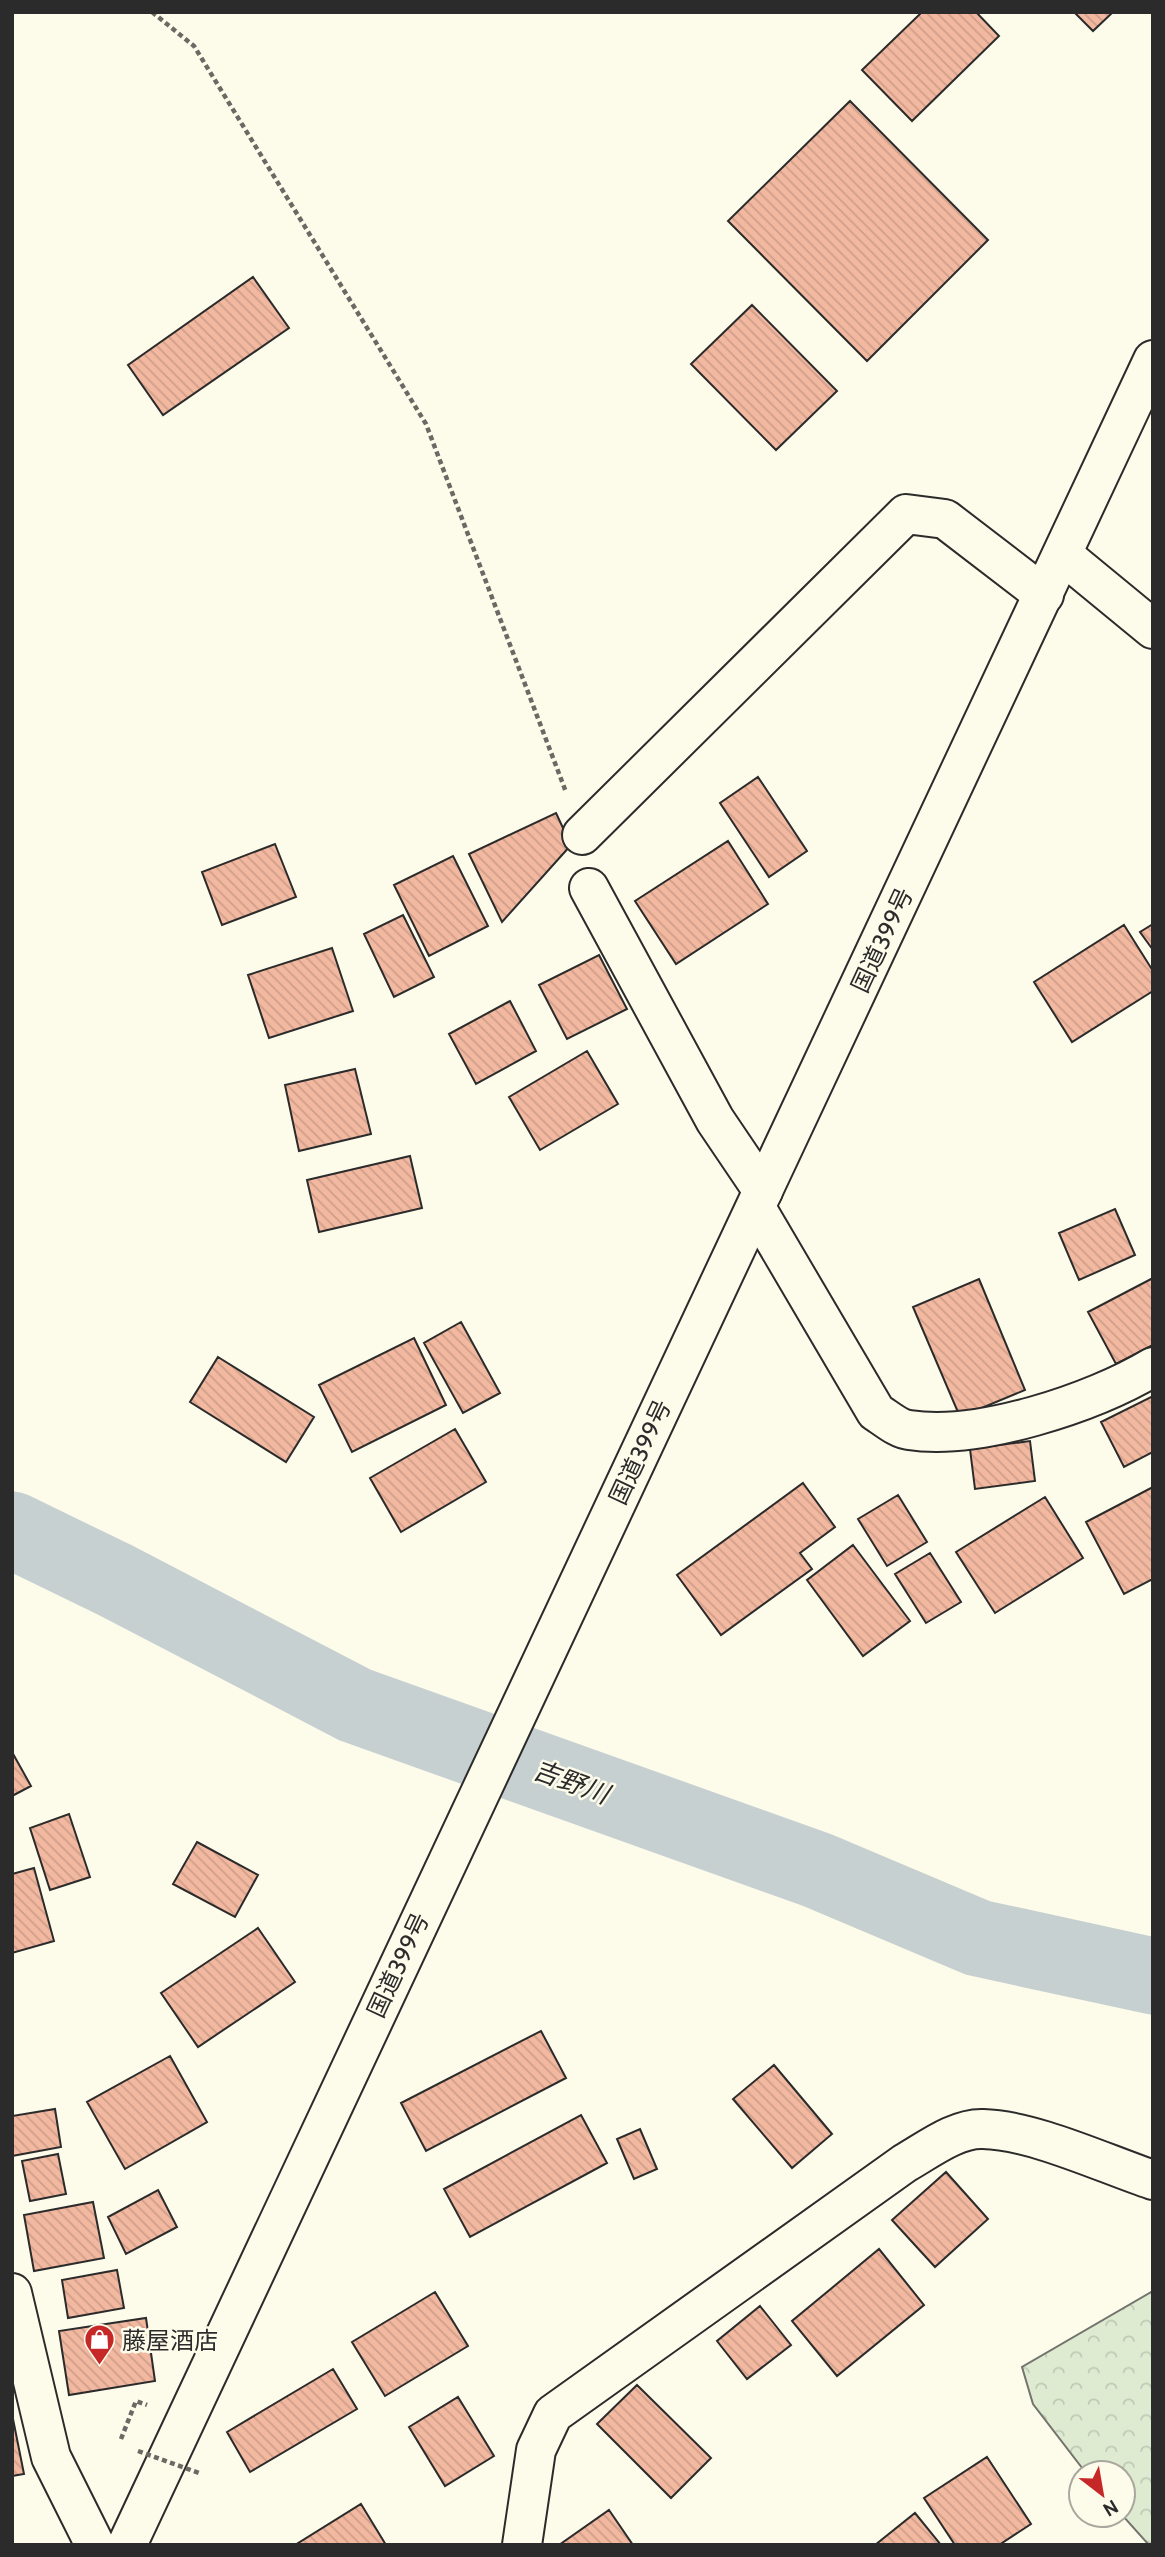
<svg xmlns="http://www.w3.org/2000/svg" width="1165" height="2557" font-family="Cabin,'Noto Sans JP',sans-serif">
  <defs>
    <pattern id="forest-crowns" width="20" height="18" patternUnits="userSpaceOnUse" patternTransform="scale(1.75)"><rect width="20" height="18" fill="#deebd1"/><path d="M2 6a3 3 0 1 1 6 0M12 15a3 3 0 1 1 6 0" fill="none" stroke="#bfcab4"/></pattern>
    <pattern id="building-back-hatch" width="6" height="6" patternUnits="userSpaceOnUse" patternTransform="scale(1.75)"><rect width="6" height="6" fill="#f2b8a0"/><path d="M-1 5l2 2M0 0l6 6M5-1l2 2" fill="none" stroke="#d09e8a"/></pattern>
  </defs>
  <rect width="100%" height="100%" fill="#fdfbea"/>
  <!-- forest -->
  <path fill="url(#forest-crowns)" stroke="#74746e" stroke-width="2" d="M1153 2291V2545H1149L1122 2515 1123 2473H1086L1033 2404 1022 2367Z"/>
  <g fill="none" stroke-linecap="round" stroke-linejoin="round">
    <!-- river -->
    <path stroke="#c7d0d0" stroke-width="77" d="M12 1530 115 1580 355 1705 817 1870 978 1938 1153 1976"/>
  </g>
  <!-- building -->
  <path fill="url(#building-back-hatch)" stroke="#2b2b2b" stroke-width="2" d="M922 12H976L999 36 912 121 862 70Z
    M1074 12H1113L1093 31Z
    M850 101 988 240 867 361 728 221Z
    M253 277 289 328 163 415 128 365Z
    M752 305 837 391 776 450 691 364Z
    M758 777 807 851 769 877 720 803Z
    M556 813 571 845 502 922 469 854Z
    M728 841 768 904 676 964 635 901Z
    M275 844 296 897 222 925 202 872Z
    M453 856 488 926 429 956 394 885Z
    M403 915 434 977 394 997 364 934Z
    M1153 924V950L1140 932Z
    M1124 925 1153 971V991L1072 1042 1034 982Z
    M332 948 353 1011 269 1038 248 975Z
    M599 955 627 1009 567 1039 539 985Z
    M510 1001 536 1051 476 1084 449 1034Z
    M587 1051 618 1104 540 1150 509 1097Z
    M355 1069 371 1134 299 1151 285 1085Z
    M410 1156 422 1208 319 1232 307 1180Z
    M1115 1209 1135 1255 1079 1280 1059 1233Z
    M1153 1278V1345L1116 1364 1088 1312Z
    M979 1279 1025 1390 960 1417 913 1307Z
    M461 1322 500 1393 463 1413 424 1343Z
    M414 1338 446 1405 352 1452 319 1385Z
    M218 1357 314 1417 286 1462 190 1402Z
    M1153 1396V1452L1124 1467 1101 1422Z
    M455 1429 486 1482 401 1532 370 1478Z
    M1030 1441 1035 1481 975 1489 970 1449Z
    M803 1483 835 1527 800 1553 812 1569 721 1635 677 1575Z
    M1153 1487V1579L1124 1594 1086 1522Z
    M898 1495 927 1542 887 1566 858 1519Z
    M1045 1497 1083 1558 995 1613 956 1552Z
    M853 1545 910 1621 863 1656 807 1580Z
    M930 1553 961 1602 926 1623 895 1574Z
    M12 1752 31 1786 12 1796Z
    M69 1814 90 1877 50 1890 30 1828Z
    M197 1842 258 1875 235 1917 173 1884Z
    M34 1868 54 1941 12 1953V1874Z
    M258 1928 295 1982 198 2047 161 1993Z
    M541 2031 566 2078 426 2151 401 2103Z
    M170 2056 207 2122 125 2169 87 2102Z
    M774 2065 832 2134 792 2168 733 2099Z
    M55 2109 61 2147 12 2156V2116Z
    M581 2115 607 2163 470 2237 444 2189Z
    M640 2129 657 2169 634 2179 617 2139Z
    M58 2154 66 2194 30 2201 22 2161Z
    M946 2172 988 2219 935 2267 892 2220Z
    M158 2190 177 2227 126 2254 108 2217Z
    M93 2202 104 2258 34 2271 24 2215Z
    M879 2249 924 2305 837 2376 792 2321Z
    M117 2270 124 2308 68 2318 62 2280Z
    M435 2292 468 2346 385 2396 352 2342Z
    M760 2306 791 2345 747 2379 717 2341Z
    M146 2318 155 2381 69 2395 59 2331Z
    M333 2369 357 2409 250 2472 227 2432Z
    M637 2385 711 2458 671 2498 597 2424Z
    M458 2397 494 2456 445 2486 409 2427Z
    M12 2414 24 2474 12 2476Z
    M987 2457 1031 2524 999 2545H955L924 2498Z
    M361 2504 386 2545H295Z
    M609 2510 633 2545H559Z
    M915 2513 941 2545H875Z"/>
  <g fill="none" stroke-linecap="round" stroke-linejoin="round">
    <defs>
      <path id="minor" d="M582 835 906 514 945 519 1044 595
        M589 888 715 1120 763 1191
        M756 1208 876 1412C886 1418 898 1429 909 1430 978 1441 1093 1403 1153 1367
        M12 2293 51 2457 95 2545
        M522 2545 536 2450 553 2414 905 2163C928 2150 956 2128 983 2129 1033 2130 1105 2164 1153 2180"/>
      <path id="major" d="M1063 555 1153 629"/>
      <path id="highway" d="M127 2545 1153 360"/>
    </defs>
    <!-- minor casing -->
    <use href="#minor" stroke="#2b2b2b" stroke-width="42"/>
    <!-- major casing -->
    <use href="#major" stroke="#2b2b2b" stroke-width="42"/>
    <!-- highway casing -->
    <use href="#highway" stroke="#2b2b2b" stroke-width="42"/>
    <!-- path -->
    <path stroke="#6a6964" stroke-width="4.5" stroke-dasharray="5 3.5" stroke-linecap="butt" d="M152 12 194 46 426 424 566 792
      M121 2439 136 2401 147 2405"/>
    <!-- minor -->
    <use href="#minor" stroke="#fdfbea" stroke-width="38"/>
    <!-- major -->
    <use href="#major" stroke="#fdfbea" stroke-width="38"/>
    <!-- highway -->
    <use href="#highway" stroke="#fdfbea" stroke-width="38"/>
    <!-- path-bridge -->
    <path stroke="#6a6964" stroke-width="4.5" stroke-dasharray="5 3.5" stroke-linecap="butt" d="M138 2451 199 2473"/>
  </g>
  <!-- icons -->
  <defs>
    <symbol id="shop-pin" viewBox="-11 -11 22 30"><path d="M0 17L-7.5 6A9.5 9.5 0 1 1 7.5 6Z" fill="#c62828" stroke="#fdfbea"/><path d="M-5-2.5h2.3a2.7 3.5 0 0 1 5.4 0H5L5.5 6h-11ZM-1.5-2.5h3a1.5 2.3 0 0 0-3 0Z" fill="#fff"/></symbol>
  </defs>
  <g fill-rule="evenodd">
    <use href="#shop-pin" x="82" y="2322" width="35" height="47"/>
  </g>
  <g text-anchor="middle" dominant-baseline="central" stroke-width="5" stroke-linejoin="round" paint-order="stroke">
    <!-- street labels -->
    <g font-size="24" fill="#2b2b2b" stroke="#fdfbea">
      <text transform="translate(882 940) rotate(-65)">国道399号</text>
      <text transform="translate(640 1452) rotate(-65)">国道399号</text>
      <text transform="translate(398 1965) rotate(-65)">国道399号</text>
    </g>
    <!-- poi labels -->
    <g font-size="24" fill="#2b2b2b" stroke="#fdfbea" text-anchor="start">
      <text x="122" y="2340">藤屋酒店</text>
    </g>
    <!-- water labels -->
    <g font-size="26" font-style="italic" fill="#2b2b2b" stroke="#fdfbea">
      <text transform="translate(571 1782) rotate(20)">吉野川</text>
    </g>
  </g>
  <!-- border -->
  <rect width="1165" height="2557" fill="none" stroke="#2b2b2b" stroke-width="28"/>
  <!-- north arrow -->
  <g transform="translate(1102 2494) rotate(149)"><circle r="33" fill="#fdfbea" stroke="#a9a89e" stroke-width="2"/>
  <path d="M0-5L12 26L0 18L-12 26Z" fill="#c62828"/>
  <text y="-10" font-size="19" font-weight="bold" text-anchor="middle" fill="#2b2b2b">N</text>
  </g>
</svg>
